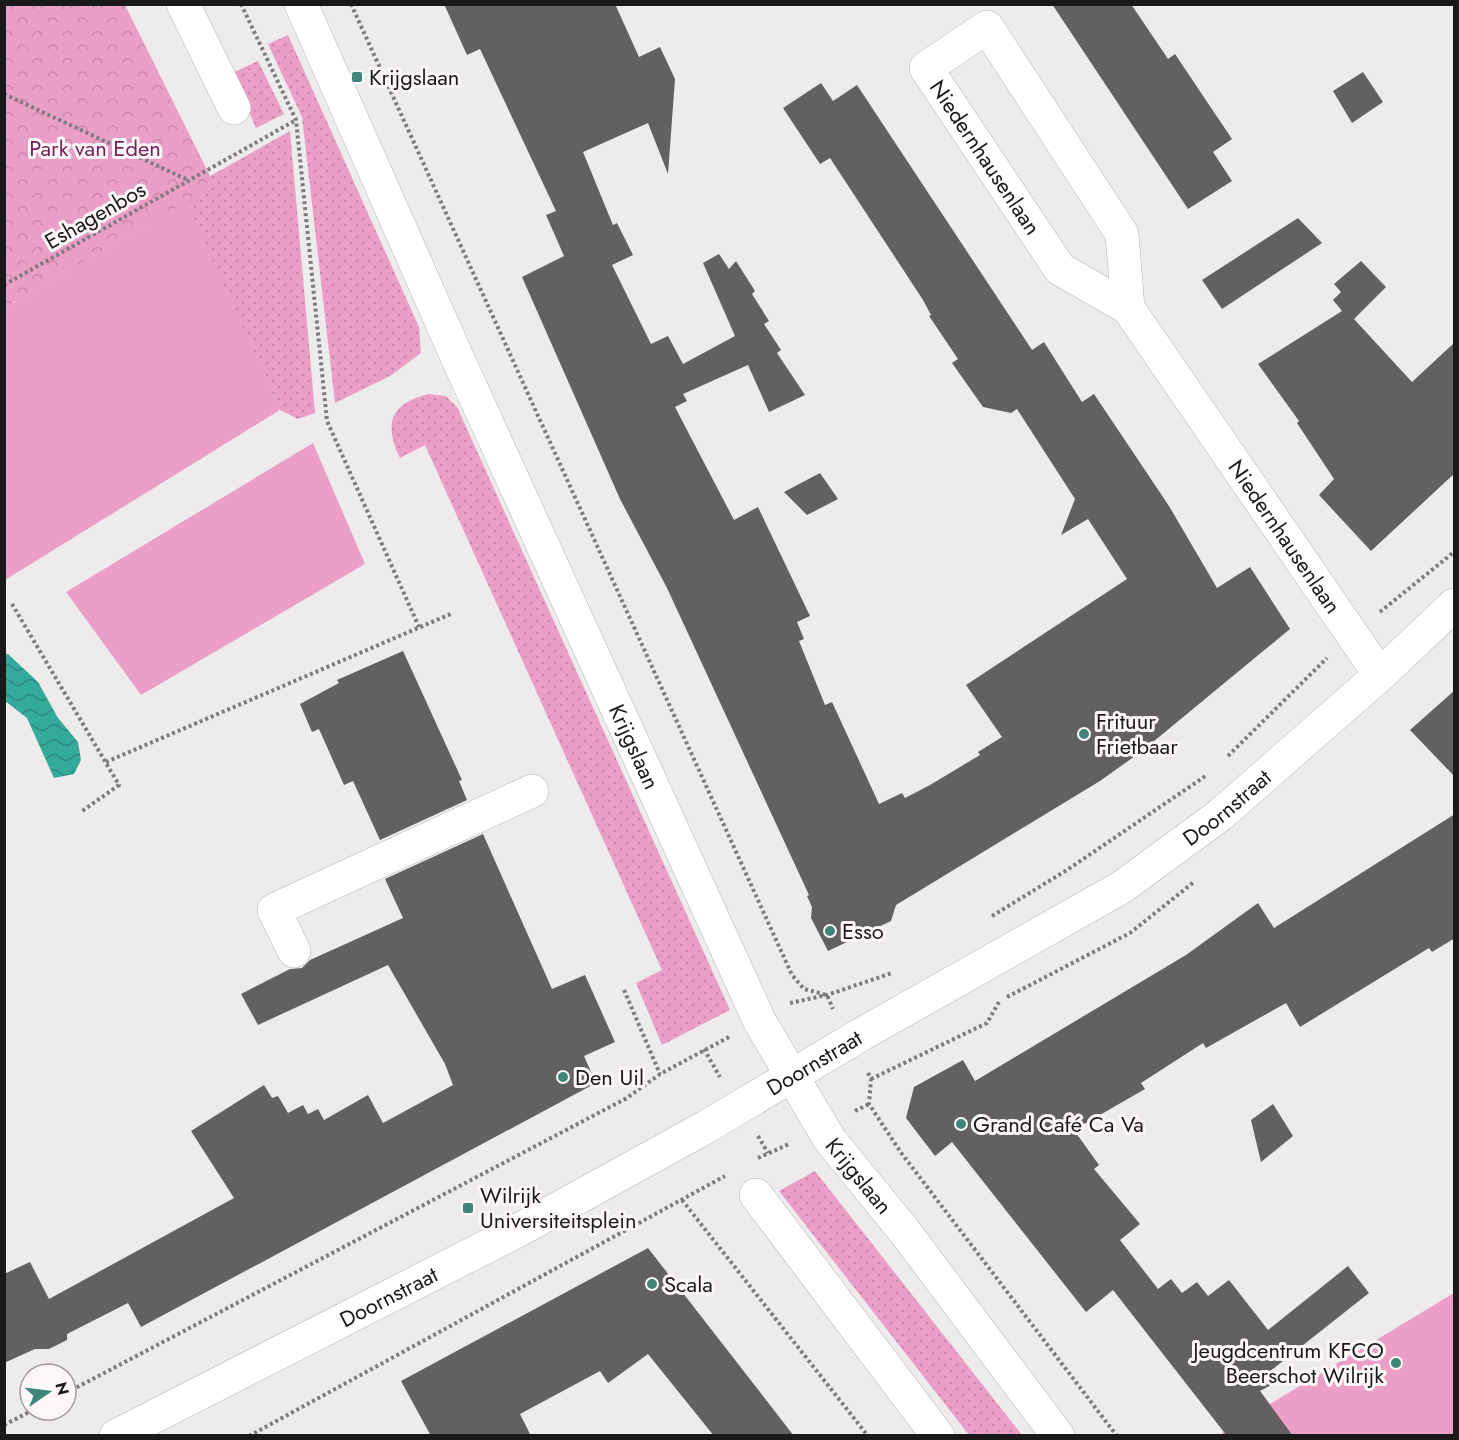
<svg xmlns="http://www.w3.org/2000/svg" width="1459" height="1440" font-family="Jost,sans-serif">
  <defs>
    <pattern id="grass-dots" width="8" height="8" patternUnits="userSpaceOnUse" patternTransform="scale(1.5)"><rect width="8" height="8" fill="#eb9fc7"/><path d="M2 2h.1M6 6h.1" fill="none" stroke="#c988aa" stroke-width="1.8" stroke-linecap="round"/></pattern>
    <pattern id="park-crowns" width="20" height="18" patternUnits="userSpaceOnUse" patternTransform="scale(1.5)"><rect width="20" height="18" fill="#eb9fc7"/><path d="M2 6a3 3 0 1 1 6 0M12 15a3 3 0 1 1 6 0" fill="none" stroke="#c988aa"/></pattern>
    <pattern id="water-waves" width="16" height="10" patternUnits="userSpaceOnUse" patternTransform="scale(1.5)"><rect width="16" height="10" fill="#34ab9a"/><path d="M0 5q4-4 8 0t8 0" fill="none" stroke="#2b8a7d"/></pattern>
  </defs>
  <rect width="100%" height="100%" fill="#eeebed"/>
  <!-- grass -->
  <path fill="url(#grass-dots)" d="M288 35 419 327 421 353 390 376 335 403 302 117 268 44Z
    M258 61 284 114 256 128 232 73Z
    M290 131 315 413 298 419 280 410 180 193Z
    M429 394 446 396 457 407 730 1010 662 1045 636 983 662 970 425 445 400 458C383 423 391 403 429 394Z
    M815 1171 1022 1435H969L779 1191Z"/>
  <!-- park -->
  <path fill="url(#park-crowns)" d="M4 5H125L215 186 5 308Z"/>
  <!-- garden -->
  <path fill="#eb9fc7" d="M186 202 280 410 5 580V308Z
    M313 443 365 564 141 695 66 592Z
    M1454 1293V1435L1224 1436 1222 1433Z"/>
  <!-- water -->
  <path fill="url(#water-waves)" d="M5 654H8L38 682 58 718 78 742 81 760 74 774 54 778 27 718 5 701Z"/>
  <!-- building -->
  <path fill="#636061" d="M444 4H615L639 57 660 47 675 79 668 174 648 123 583 152 613 225 617 223 633 255 612 265 651 344 668 336 683 364 735 336 703 263 719 254 729 269 736 261 755 291 752 294 769 321 764 324 781 350 777 353 805 395 769 412 748 365 683 394 687 401 675 407 734 520 758 507 810 616 797 622 804 639 799 641 814 678 825 705 832 702 879 804 902 793 905 798 930 785 980 755 978 752 1002 737 966 685 1127 579 1088 519 1061 535 1075 499 1017 409 1011 413 983 407 952 363 958 359 929 316 931 315 923 300 830 158 820 164 783 108 821 83 833 101 857 85 1032 350 1044 342 1082 402 1094 394 1169 506 1217 588 1250 567 1290 629 1142 751 1100 781 896 905 891 921 828 951 811 918 812 907 807 896 809 895 667 588 620 499 522 277 564 256 546 215 556 211 480 49 467 55Z
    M1052 4H1131L1168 59 1175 54 1232 139 1213 152 1232 181 1188 209Z
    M1363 72 1383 102 1352 123 1333 91Z
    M1298 218 1322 243 1222 309 1202 280Z
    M1361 261 1386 287 1354 319 1412 382 1455 342V473L1371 551 1319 495 1334 479 1297 423 1299 421 1258 364 1342 311 1333 300 1341 292 1334 284Z
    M820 473 838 499 807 515 784 492Z
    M403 651 462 780 459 781 467 800 380 840 353 781 344 785 319 729 312 732 300 704 339 683 337 680Z
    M1455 690V777L1410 730Z
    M1455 814V938L1432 952 1429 948 1300 1027 1286 1003 1206 1048 1203 1043 1141 1083 1145 1089 1079 1127 1071 1126 1099 1165 1094 1169 1140 1224 1120 1240 1158 1289 1171 1279 1182 1293 1197 1282 1208 1296 1229 1280 1268 1330 1348 1266 1369 1293 1264 1376 1271 1385 1260 1391 1293 1436H1227L1113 1290 1086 1312 952 1142 935 1156 906 1118 914 1087 963 1060 975 1081 1186 955 1258 903 1274 928Z
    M483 834 552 989 585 975 615 1042 584 1056 596 1083 141 1327 128 1303 67 1334V1340L49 1349H35L4 1363V1274L30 1262 49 1299 234 1198 191 1131 264 1085 272 1098 278 1096 288 1113 303 1105 308 1114 318 1109 324 1120 368 1095 383 1123 453 1085 445 1064 388 965 258 1025 241 994 290 969 302 968 310 960 403 918 385 879Z
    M1273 1104 1293 1136 1261 1162 1251 1120Z
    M648 1248 794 1436H714L648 1354 608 1383 600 1371 520 1414 531 1436H431L401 1381Z"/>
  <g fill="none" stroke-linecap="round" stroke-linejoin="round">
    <defs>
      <g id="minor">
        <path d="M183 4 234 108"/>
        <path id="s1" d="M301 4 457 357 760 1022 830 1140 905 1232 1058 1436"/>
        <path id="s2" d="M1128 308 1122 234 987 27 926 68 1060 269 1128 308 1380 675"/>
        <path d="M294 951 274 910 532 791"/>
        <path d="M756 1195 938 1436"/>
        <path id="s3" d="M116 1436 519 1230 706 1127 862 1034 1122 887 1220 815 1380 675 1454 605"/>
      </g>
    </defs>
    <!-- minor casing -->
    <use href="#minor" stroke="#b7b3b5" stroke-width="34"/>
    <!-- path -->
    <path stroke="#7d7b7d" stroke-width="4" stroke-dasharray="3 3" stroke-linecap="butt" d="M241 4 296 120 327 421 419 627
      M351 4 792 975 804 989 827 995 833 1009
      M4 94 188 180
      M4 285 296 120
      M12 604 119 785 81 812
      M1380 612 1454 552
      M1228 756 1327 658
      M106 762 453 613
      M992 916 1067 870 1207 775
      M624 990 660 1074
      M1007 997 1130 933 1194 882
      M790 1003 827 995 892 973
      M704 1049 720 1077
      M868 1073 871 1079 869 1104 902 1154 1117 1436
      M871 1079 987 1023 1000 1000
      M855 1111 869 1104
      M758 1136 768 1153
      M758 1158 789 1144
      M682 1200 868 1436
      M66 1393 627 1098 660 1074 729 1037
      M4 1425 33 1410
      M249 1436 725 1176"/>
    <!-- minor -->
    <use href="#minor" stroke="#fff" stroke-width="33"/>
  </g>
  <!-- markers -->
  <g fill="#41857a" stroke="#fcf8fa" stroke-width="2">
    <rect x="351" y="71" width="12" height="12" rx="3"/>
    <circle cx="1084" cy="734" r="6"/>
    <circle cx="830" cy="931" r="6"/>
    <circle cx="563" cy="1077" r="6"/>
    <circle cx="961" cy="1124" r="6"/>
    <rect x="462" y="1202" width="12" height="12" rx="3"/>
    <circle cx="652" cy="1284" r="6"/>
    <circle cx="1396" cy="1363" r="6"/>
  </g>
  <g text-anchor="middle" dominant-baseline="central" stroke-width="6" stroke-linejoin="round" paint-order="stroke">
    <!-- poi labels -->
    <g font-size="22" fill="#1a191a" stroke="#fcf8fa" text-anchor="start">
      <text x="369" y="77">Krijgslaan</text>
      <text x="1096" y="721">Frituur<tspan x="1096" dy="25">Frietbaar</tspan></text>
      <text x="842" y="931">Esso</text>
      <text x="575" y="1077">Den Uil</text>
      <text x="973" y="1124">Grand Café Ca Va</text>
      <text x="480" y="1195">Wilrijk<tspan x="480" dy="25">Universiteitsplein</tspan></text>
      <text x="664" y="1284">Scala</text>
      <text x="1384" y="1350" text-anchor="end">Jeugdcentrum KFCO<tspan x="1384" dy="25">Beerschot Wilrijk</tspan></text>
    </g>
    <!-- park labels -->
    <g font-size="22" fill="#781e56" stroke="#fcf8fa">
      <text x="95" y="148">Park van Eden</text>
    </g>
    <!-- street labels -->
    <g font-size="22" fill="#1a191a" stroke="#fcf8fa">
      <text stroke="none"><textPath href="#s2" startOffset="502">Niedernhausenlaan</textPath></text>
      <text transform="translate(95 215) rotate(-30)">Eshagenbos</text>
      <text stroke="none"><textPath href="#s2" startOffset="992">Niedernhausenlaan</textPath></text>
      <text stroke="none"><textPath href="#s1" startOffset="814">Krijgslaan</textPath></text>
      <text stroke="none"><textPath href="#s3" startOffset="1278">Doornstraat</textPath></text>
      <text stroke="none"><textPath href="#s3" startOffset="792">Doornstraat</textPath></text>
      <text stroke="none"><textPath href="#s1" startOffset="1300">Krijgslaan</textPath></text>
      <text stroke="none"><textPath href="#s3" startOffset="306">Doornstraat</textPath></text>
    </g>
  </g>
  <!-- border -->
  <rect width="1459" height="1440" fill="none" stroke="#1a191a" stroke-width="12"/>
  <!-- north arrow -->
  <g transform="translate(48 1392) rotate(76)"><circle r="28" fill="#fcf8fa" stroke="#a29fa0" stroke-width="1.5"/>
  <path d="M0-4.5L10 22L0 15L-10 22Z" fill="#41857a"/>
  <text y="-9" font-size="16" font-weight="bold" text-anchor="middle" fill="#1a191a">N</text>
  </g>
</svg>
